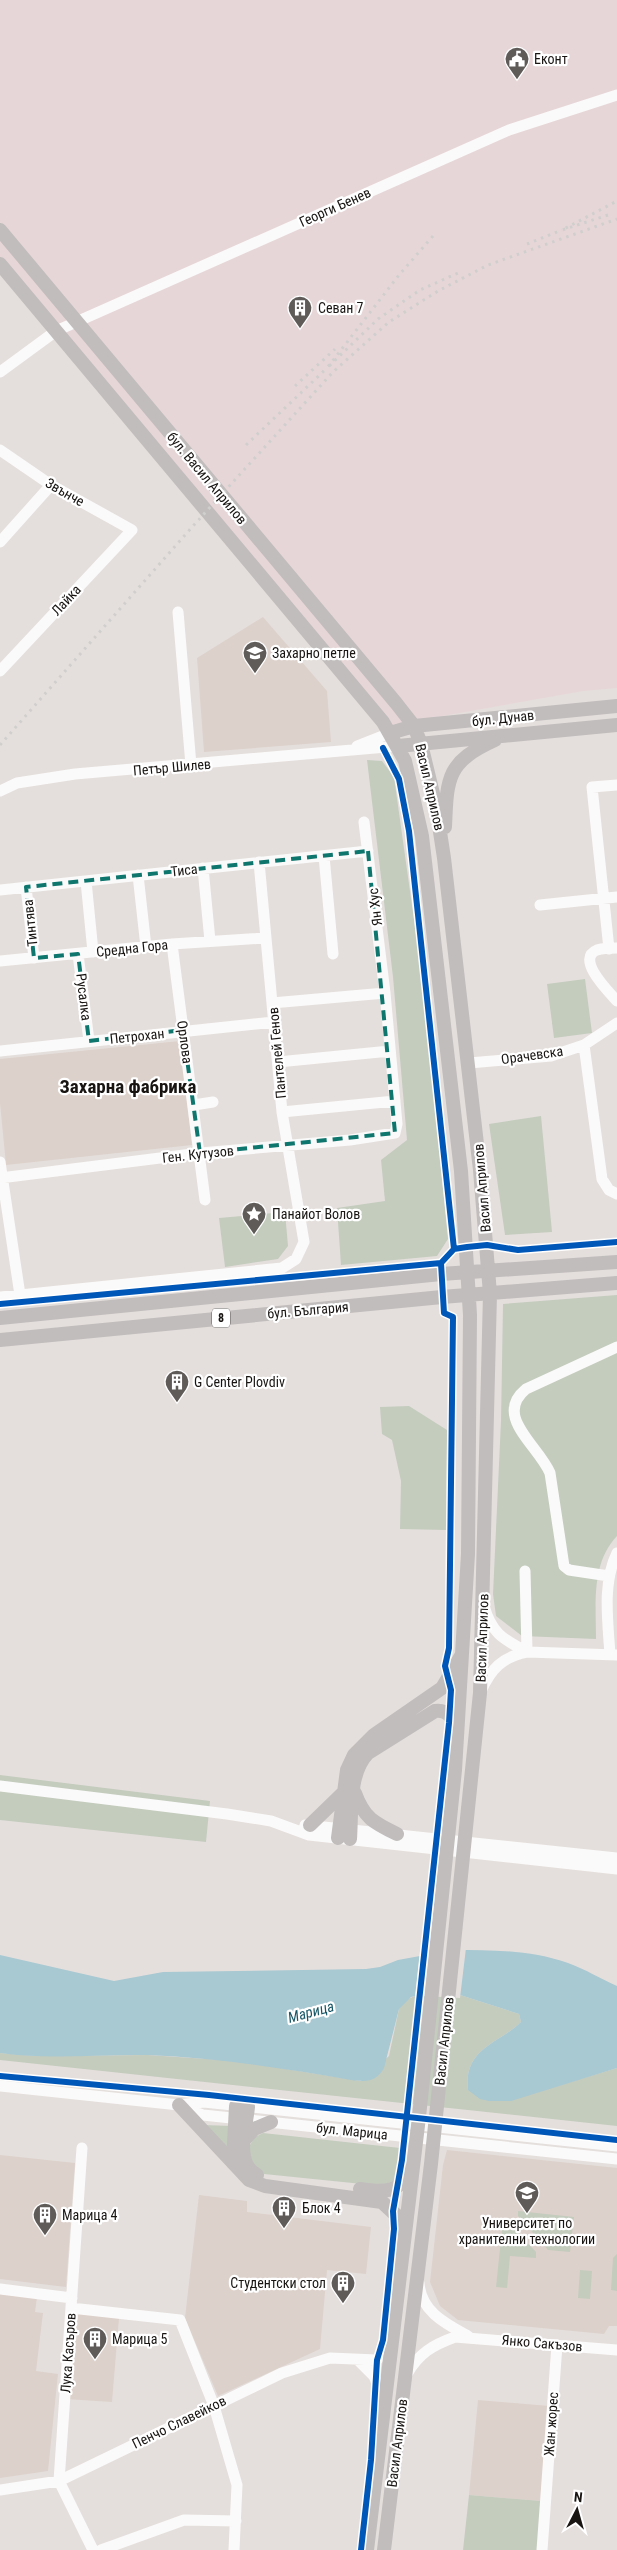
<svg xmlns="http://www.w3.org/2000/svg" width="617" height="2550" font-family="'Roboto Condensed',sans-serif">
  <rect width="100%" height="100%" fill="#e4dfdc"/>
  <!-- built -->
  <path fill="#ddd1cb" d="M263 617 327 691 331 742 204 752 197 658Z
    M180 1041 192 1145 6 1165 0 1103V1059Z
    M447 2150 617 2168V2326H609L604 2334 458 2320 440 2306 430 2282 443 2165Z
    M0 2155 75 2163 66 2287 0 2279Z
    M199 2195 247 2201V2212L371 2227 366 2274 327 2270 320 2349 218 2396 185 2318Z
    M0 2293 37 2297 35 2312 43 2313 36 2371 58 2374 48 2471 0 2478Z
    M74 2313 119 2318 112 2402 66 2399Z
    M478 2400 549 2406 541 2501 469 2495Z"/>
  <!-- industrial -->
  <path fill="#e7d6d8" d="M0 0H617V688L583 691 381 727 0 269Z"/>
  <!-- green -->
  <path fill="#c4ccbe" d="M367 760 382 761 394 777 422 977 448 1239 437 1256 341 1265 337 1208 385 1201 381 1160 407 1140 393 977Z
    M585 979 592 1033 554 1038 547 984Z
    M541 1116 552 1232 505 1235 489 1124Z
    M285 1212 288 1246 278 1259 225 1267 219 1218Z
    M617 1295V1536C591 1563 596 1604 596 1639L522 1636 496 1616 493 1594 501 1421 503 1304Z
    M409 1406 447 1430 446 1530 400 1529 401 1481 392 1440 382 1434 380 1407Z
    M0 1775 210 1801 206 1842 0 1820Z
    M424 1994 460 1995 519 2014 521 2022C500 2043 463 2048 468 2090L550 2088 617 2068V2126L0 2060V2053L34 2056 148 2055 237 2061 361 2081 389 2056 399 2009C405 1999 412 1996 424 1994Z
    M203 2125 232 2126 227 2151Z
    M263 2133 400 2148 402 2160 399 2178 382 2186 264 2174 254 2167 248 2148 255 2137Z
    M518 2211 574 2217 570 2252 548 2250 518 2216Z
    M502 2229 515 2230 536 2252V2258L510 2256 507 2288 496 2287Z
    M617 2254V2291L611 2290 613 2258Z
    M580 2270 592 2271 590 2299 578 2298Z
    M469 2495 541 2501 538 2550H463Z"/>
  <!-- water -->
  <path fill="#a8c8d2" d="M453 1950C493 1950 530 1950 568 1963 585 1969 601 1979 617 1986V2068L511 2101H489L480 2099 468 2090C463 2048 500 2043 521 2022L519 2014 460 1995 424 1994 411 1997 399 2009 384 2068C376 2082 367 2082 351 2080 283 2068 217 2058 148 2055 99 2054 49 2060 0 2053V1955L114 1981 163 1972 366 1969 380 1967 398 1960Z"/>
  <!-- pier -->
  <path fill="#e4dfdc" d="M453 1948H466L460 1998 424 1996 415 1998 420 1953Z"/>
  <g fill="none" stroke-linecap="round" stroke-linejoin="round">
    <!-- minor -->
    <path stroke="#fbfafa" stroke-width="11" d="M0 372 56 331 509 130 617 95
      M0 450 51 485 132 530 0 671
      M0 542 51 485
      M178 612 191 765
      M357 746 390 733
      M0 791 17 783 75 774 398 746
      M324 856 333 954
      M203 868 210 941
      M138 875 146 947
      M86 881 93 952
      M26 887 34 958
      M0 890 368 851
      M540 905 617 897
      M172 944 205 1200
      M617 948C611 948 603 948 597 950 575 959 609 992 617 1001
      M609 949 592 787 617 785
      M78 954 89 1041
      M0 961 172 944 265 938
      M272 1003 385 993
      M584 1045 602 1179 609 1190 617 1194
      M0 1051 274 1022
      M278 1062 390 1051
      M469 1063 551 1056 584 1045 617 1023
      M194 1105 213 1102
      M282 1112 395 1101
      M0 1162 20 1295
      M0 1178 200 1153 350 1140 395 1133 397 1124 385 993 364 822
      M0 1297 282 1268 296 1259 304 1242 282 1112 259 862
      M525 1571 527 1652
      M609 1576 569 1570 564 1566 550 1473C538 1445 493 1416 526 1389L617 1347
      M484 1606C492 1634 503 1639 527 1652
      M610 1655C608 1621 602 1584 617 1553
      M481 1691C491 1669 502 1657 527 1652L617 1655
      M0 1786 227 1814 271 1821 309 1835 617 1869
      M305 1825 617 1858
      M0 2086 179 2105 204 2102 617 2146
      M180 2106 203 2115 617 2159
      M82 2148 59 2481 93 2550
      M419 2283C421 2312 446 2324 468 2336
      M0 2289 72 2298
      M71 2308 180 2320 214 2406 237 2485 234 2550
      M359 2361 374 2376 384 2401
      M407 2374C419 2353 433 2345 455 2337L617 2350
      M0 2490 59 2481 282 2373 330 2358 377 2360 384 2352 389 2341
      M101 2550 184 2520 236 2521
      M542 2550 557 2345"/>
    <!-- major -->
    <path stroke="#c1bdbd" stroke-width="14" d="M0 230 396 703 414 726 421 744 436 806 444 858 480 1170 490 1294 480 1693 431 2164 384 2550
      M0 264 383 722 405 761 422 836 461 1171 470 1315 468 1554 455 1770 419 2117 367 2550
      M390 733 414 726 617 706
      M398 746 617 725
      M445 827C447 777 447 762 495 740
      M0 1318 441 1274 617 1262
      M0 1340 442 1297 617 1283
      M355 1793C364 1818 374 1823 397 1834
      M310 1825 343 1793
      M338 1838 347 1770 354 1755 374 1735 442 1688 461 1656
      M350 1839C352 1813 348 1773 368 1753L435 1711C449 1709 454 1720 457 1732
      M179 2105 249 2180 265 2186 382 2202 396 2215 405 2232
      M248 2107C246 2128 234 2163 257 2175
      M245 2139 254 2129 271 2122
      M233 2163 236 2106
      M360 2189C385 2193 399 2193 411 2169"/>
    <!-- rail -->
    <path stroke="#d0cfce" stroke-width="3" stroke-dasharray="2.5 5" stroke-linecap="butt" d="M608 215 562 230 617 201
      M433 236 399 275 327 368 378 319 420 290 458 273
      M527 244 562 230
      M295 386 335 349
      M246 445 327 368
      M0 745 193 526 333 372 389 322 438 291 488 265 617 219"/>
    <defs>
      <path id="cycleway" d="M383 748 399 779 409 831 454 1249
        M0 1304 441 1263 454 1249 467 1247 487 1245 518 1250 617 1242
        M0 2076 209 2095 617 2140
        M361 2550 371 2460 377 2360 383 2340 394 2229 393 2211 402 2160 449 1723 451 1690 445 1666 449 1648 453 1317 444 1313 441 1263"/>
    </defs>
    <!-- cycleway casing -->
    <use href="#cycleway" stroke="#fff" stroke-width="9"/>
    <!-- cycleway -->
    <use href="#cycleway" stroke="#0057b8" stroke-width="6"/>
  </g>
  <!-- marked area -->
  <path fill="none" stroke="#0f766e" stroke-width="4" stroke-dasharray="10 6" stroke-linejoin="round" d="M368 851 395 1133 200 1153 183 1030 89 1041 78 954 34 958 26 887Z"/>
  <!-- icons -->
  <defs>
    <symbol id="civic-pin" viewBox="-11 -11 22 30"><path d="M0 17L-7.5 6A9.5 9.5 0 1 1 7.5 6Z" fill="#5f5b59" stroke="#fff"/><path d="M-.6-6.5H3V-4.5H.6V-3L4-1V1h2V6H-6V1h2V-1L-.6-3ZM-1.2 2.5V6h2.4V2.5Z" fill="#fff"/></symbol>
    <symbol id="building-pin" viewBox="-11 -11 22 30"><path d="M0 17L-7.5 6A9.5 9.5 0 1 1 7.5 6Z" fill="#5f5b59" stroke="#fff"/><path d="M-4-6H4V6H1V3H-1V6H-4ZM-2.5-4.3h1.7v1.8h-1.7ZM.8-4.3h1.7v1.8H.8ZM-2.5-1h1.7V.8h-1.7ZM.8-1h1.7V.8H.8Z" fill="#fff"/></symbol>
    <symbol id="school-pin" viewBox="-11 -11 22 30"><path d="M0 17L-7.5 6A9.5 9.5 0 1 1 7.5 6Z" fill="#5f5b59" stroke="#fff"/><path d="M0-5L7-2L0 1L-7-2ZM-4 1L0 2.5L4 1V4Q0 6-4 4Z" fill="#fff"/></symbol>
    <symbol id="sight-pin" viewBox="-11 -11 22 30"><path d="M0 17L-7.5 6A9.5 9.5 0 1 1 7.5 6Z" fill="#5f5b59" stroke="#fff"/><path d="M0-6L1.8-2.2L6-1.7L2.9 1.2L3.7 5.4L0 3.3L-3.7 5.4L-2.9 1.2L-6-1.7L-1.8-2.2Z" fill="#fff"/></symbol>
    <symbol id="university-pin" viewBox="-11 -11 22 30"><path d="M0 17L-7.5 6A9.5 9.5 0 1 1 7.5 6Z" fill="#5f5b59" stroke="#fff"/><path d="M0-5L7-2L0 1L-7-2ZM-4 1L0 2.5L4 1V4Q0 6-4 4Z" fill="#fff"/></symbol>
  </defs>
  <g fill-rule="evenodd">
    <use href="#civic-pin" x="503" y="45" width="28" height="38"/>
    <use href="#building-pin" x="286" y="294" width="28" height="38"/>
    <use href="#school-pin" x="241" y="639" width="28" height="38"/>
    <use href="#sight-pin" x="240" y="1200" width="28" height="38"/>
    <use href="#building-pin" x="163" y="1368" width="28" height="38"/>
    <use href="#university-pin" x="513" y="2179" width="28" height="38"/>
    <use href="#building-pin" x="270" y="2194" width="28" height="38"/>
    <use href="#building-pin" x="31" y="2201" width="28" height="38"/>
    <use href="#building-pin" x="329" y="2269" width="28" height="38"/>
    <use href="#building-pin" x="81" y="2325" width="28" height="38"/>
  </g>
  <g text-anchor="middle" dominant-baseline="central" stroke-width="4.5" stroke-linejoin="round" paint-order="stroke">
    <!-- shield labels -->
    <rect fill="#fff" stroke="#5d5a59" stroke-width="1" x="212" y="1308.5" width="18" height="19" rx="4"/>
    <g font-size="12" font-weight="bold" fill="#171412">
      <text x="221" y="1318">8</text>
    </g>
    <!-- poi labels -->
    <g font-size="14" fill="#171412" stroke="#fff" text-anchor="start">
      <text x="534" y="59">Еконт</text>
      <text x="318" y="308">Севан 7</text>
      <text x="272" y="653">Захарно петле</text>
      <text x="272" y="1214">Панайот Волов</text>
      <text x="194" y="1382">G Center Plovdiv</text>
      <text x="302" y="2208">Блок 4</text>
      <text x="62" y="2215">Марица 4</text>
      <text x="527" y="2223" text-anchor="middle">Университет по<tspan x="527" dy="16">хранителни технологии</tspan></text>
      <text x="326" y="2283" text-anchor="end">Студентски стол</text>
      <text x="112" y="2339">Марица 5</text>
    </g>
    <!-- street labels -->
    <g font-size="14" fill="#171412" stroke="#fff">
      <text transform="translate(335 207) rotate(-24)">Георги Бенев</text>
      <text transform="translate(207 478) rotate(50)">бул. Васил Априлов</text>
      <text transform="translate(65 492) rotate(30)">Звънче</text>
      <text transform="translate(66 600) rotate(-47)">Лайка</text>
      <text transform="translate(503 718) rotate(-6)">бул. Дунав</text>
      <text transform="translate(172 767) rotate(-5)">Петър Шилев</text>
      <text transform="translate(430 787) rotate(77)">Васил Априлов</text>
      <text transform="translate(184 870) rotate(-6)">Тиса</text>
      <text transform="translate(375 907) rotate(-97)">Ян Хус</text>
      <text transform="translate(30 923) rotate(-96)">Тинтява</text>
      <text transform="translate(132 948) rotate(-6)">Средна Гора</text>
      <text transform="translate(84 997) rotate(83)">Русалка</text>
      <text transform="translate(137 1036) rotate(-6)">Петрохан</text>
      <text transform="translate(185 1042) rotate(82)">Орлова</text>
      <text transform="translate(277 1053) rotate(-95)">Пантелей Генов</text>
      <text transform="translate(532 1055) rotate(-8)">Орачевска</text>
      <text transform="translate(198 1154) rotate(-6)">Ген. Кутузов</text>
      <text transform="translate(482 1188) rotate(-95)">Васил Априлов</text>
      <text transform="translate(308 1310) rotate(-5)">бул. България</text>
      <text transform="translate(482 1638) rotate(-88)">Васил Априлов</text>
      <text transform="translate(444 2041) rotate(-84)">Васил Априлов</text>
      <text transform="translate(352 2131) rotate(6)">бул. Марица</text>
      <text transform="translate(542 2343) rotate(5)">Янко Сакъзов</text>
      <text transform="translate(68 2353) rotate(-86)">Лука Касъров</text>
      <text transform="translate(179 2422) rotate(-26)">Пенчо Славейков</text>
      <text transform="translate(551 2424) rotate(-86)">Жан жорес</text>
      <text transform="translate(397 2443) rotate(-83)">Васил Априлов</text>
    </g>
    <!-- water labels -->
    <g font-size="15" font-style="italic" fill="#165666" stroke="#fff">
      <text transform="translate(311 2012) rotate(-15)">Марица</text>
    </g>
    <!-- district labels -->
    <g font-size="19" font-weight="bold" fill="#171412" stroke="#fff">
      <text x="128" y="1086">Захарна фабрика</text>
    </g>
  </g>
  <!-- north arrow -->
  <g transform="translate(577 2510) rotate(6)" stroke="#ffffff" stroke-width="4" paint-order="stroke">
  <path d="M0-4L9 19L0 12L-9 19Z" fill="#171412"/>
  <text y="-8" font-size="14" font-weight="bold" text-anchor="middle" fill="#171412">N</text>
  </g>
</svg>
